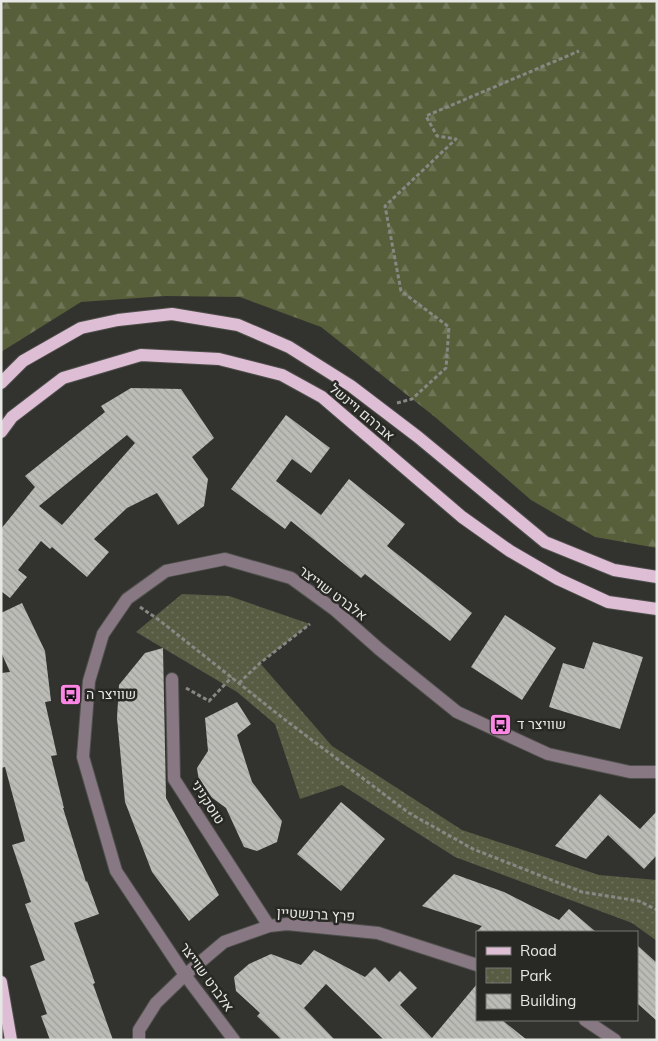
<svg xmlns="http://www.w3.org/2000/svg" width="658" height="1041" font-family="Mulish,Heebo,sans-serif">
  <defs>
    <pattern id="forest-firs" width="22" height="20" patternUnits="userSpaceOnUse" patternTransform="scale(1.25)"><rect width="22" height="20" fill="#575e3a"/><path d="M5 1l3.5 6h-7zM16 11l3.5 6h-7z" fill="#6f7556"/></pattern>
    <pattern id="park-dots" width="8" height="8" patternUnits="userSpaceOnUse" patternTransform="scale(1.25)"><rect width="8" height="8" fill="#575c43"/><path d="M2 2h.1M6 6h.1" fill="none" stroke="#6f735e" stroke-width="1.8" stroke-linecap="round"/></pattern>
    <pattern id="building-back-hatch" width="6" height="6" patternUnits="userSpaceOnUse" patternTransform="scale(1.25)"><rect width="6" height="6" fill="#bbbcb6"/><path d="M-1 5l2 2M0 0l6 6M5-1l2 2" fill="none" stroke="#9e9e9a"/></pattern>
  </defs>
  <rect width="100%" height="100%" fill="#32332f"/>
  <!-- forest -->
  <path fill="url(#forest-firs)" d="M1 1H657V548L595 537 531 500 435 417 321 327 240 297 166 296 81 302 1 352Z"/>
  <!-- park -->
  <path fill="url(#park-dots)" d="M182 594 229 596 310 624 260 663 332 746 462 830 599 875 657 880V941L632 923 455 857 342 785 300 799 275 724 237 692 136 632Z"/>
  <!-- building -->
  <path fill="url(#building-back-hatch)" fill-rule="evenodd" d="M131 388 181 389 214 438 192 457 208 479 204 506 178 525 157 493 127 508 94 539 109 552 87 577 52 547 50 549 41 541 18 570 27 577 10 598 1 591V529L35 487 25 476 105 412 101 406ZM127 435 135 443 62 525 39 506Z
    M286 415 330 448 311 473 292 459 276 481 321 515 349 479 405 524 387 546 472 613 450 641 365 574 361 578 291 521 285 529 231 489Z
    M22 603 45 651 51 701 45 702 57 755 51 756 64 808H63L86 882 87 881 99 914 74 923 95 983 93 984 113 1040H50L41 1016 47 1014 30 966 45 960 25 904 31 902 12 845 25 841 5 767 1 768V673L10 672 1 652V613Z
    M505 615 556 648 522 700 471 667Z
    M593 642 643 657 620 729 549 707 563 663 584 669Z
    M163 648 166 798 219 895 189 921 152 872 125 802 117 718 119 685 145 653Z
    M237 702 251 724 237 735 252 782 282 821 277 842 257 851 244 847 226 808 200 789 197 768 208 751 205 718Z
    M600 794 640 829 657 811V855L644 869 608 835 586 859 555 846Z
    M341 802 385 839 341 891 297 854Z
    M454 874 504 892 559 920 569 909 596 932H476L482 926 422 906Z
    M637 945 657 963V1021L637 1003Z
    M314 950 365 977 375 967 389 982 400 971 417 988 400 1005 432 1038 477 984V1020H502L527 1040H384L326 984 304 1008 335 1040H282L257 1016 260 1013 236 991 234 977 249 964 271 954 301 965Z"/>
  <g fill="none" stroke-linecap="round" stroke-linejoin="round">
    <defs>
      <path id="minor" d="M172 679 174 779 269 926
        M585 1020 615 1040
        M139 1040V1030L156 1003 185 975 224 942 269 926 287 924 378 933 477 965
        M234 1040 185 975 116 871 83 757 89 681 103 634 127 599 166 571 225 559 291 578 335 610 379 649 457 712 548 754 630 772H657"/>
      <path id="major" d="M1 383 23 361 81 328 118 320 172 314 238 325 289 347 351 386 418 437 545 542 614 570 657 577
        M1 432 12 417 63 378 141 355 219 359 282 375 322 397 462 517 510 551 558 579 608 602 657 609
        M1 982 11 1040"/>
    </defs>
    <!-- minor casing -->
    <use href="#minor" stroke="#4f504c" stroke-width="14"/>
    <!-- major casing -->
    <use href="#major" stroke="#4f504c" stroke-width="14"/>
    <!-- path -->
    <path stroke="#878884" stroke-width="3" stroke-dasharray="4 2.5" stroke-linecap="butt" d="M397 403 412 399 446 368 449 327 401 291 385 206 456 139 437 136 426 116 579 51
      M140 607 159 620 284 719 409 813 473 849 582 892 639 901 657 910
      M239 683 260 663 310 624
      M186 688 209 701 232 677"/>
    <!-- minor -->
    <use href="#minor" stroke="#887883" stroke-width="12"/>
    <!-- major -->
    <use href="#major" stroke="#ddbed4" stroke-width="12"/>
  </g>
  <!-- icons -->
  <defs>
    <symbol id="bus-square" viewBox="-11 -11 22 22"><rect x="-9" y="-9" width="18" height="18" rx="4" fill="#fc86e3" stroke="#282925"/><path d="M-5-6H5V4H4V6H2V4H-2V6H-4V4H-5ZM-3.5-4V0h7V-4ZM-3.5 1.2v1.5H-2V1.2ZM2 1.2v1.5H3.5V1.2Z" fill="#111"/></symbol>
  </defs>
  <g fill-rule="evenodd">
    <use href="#bus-square" x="58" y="682" width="25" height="25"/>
    <use href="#bus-square" x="488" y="712" width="25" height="25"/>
  </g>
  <g text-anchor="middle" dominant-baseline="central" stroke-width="5" stroke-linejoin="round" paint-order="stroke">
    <!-- street labels -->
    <g font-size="14" fill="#e7e8e5" stroke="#282925">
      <text transform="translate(362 412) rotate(40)">אברהם ויינשל</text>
      <text transform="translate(333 593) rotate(37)">אלברט שוייצר</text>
      <text transform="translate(208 802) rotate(57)">טוסקניני</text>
      <text transform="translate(316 914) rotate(3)">פרץ ברנשטיין</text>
      <text transform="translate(207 977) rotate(54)">אלברט שוייצר</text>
    </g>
    <!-- poi labels -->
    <g font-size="14" fill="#e7e8e5" stroke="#282925" text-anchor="start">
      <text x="86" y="694">שוויצר ה</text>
      <text x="517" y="724">שוויצר ד</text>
    </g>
  </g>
  <!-- border -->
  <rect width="658" height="1041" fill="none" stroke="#e7e8e5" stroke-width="5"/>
  <!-- legend -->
  <rect x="476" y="931" width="162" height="90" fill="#282925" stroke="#747572"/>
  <rect x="486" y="947" width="25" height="8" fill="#ddbed4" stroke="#747572"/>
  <text x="520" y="956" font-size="15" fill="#e7e8e5">Road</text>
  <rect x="486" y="968" width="25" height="15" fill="url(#park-dots)" stroke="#747572"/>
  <text x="520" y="981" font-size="15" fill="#e7e8e5">Park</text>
  <rect x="486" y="994" width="25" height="15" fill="url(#building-back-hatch)" stroke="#747572"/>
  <text x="520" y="1006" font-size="15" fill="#e7e8e5">Building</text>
</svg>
